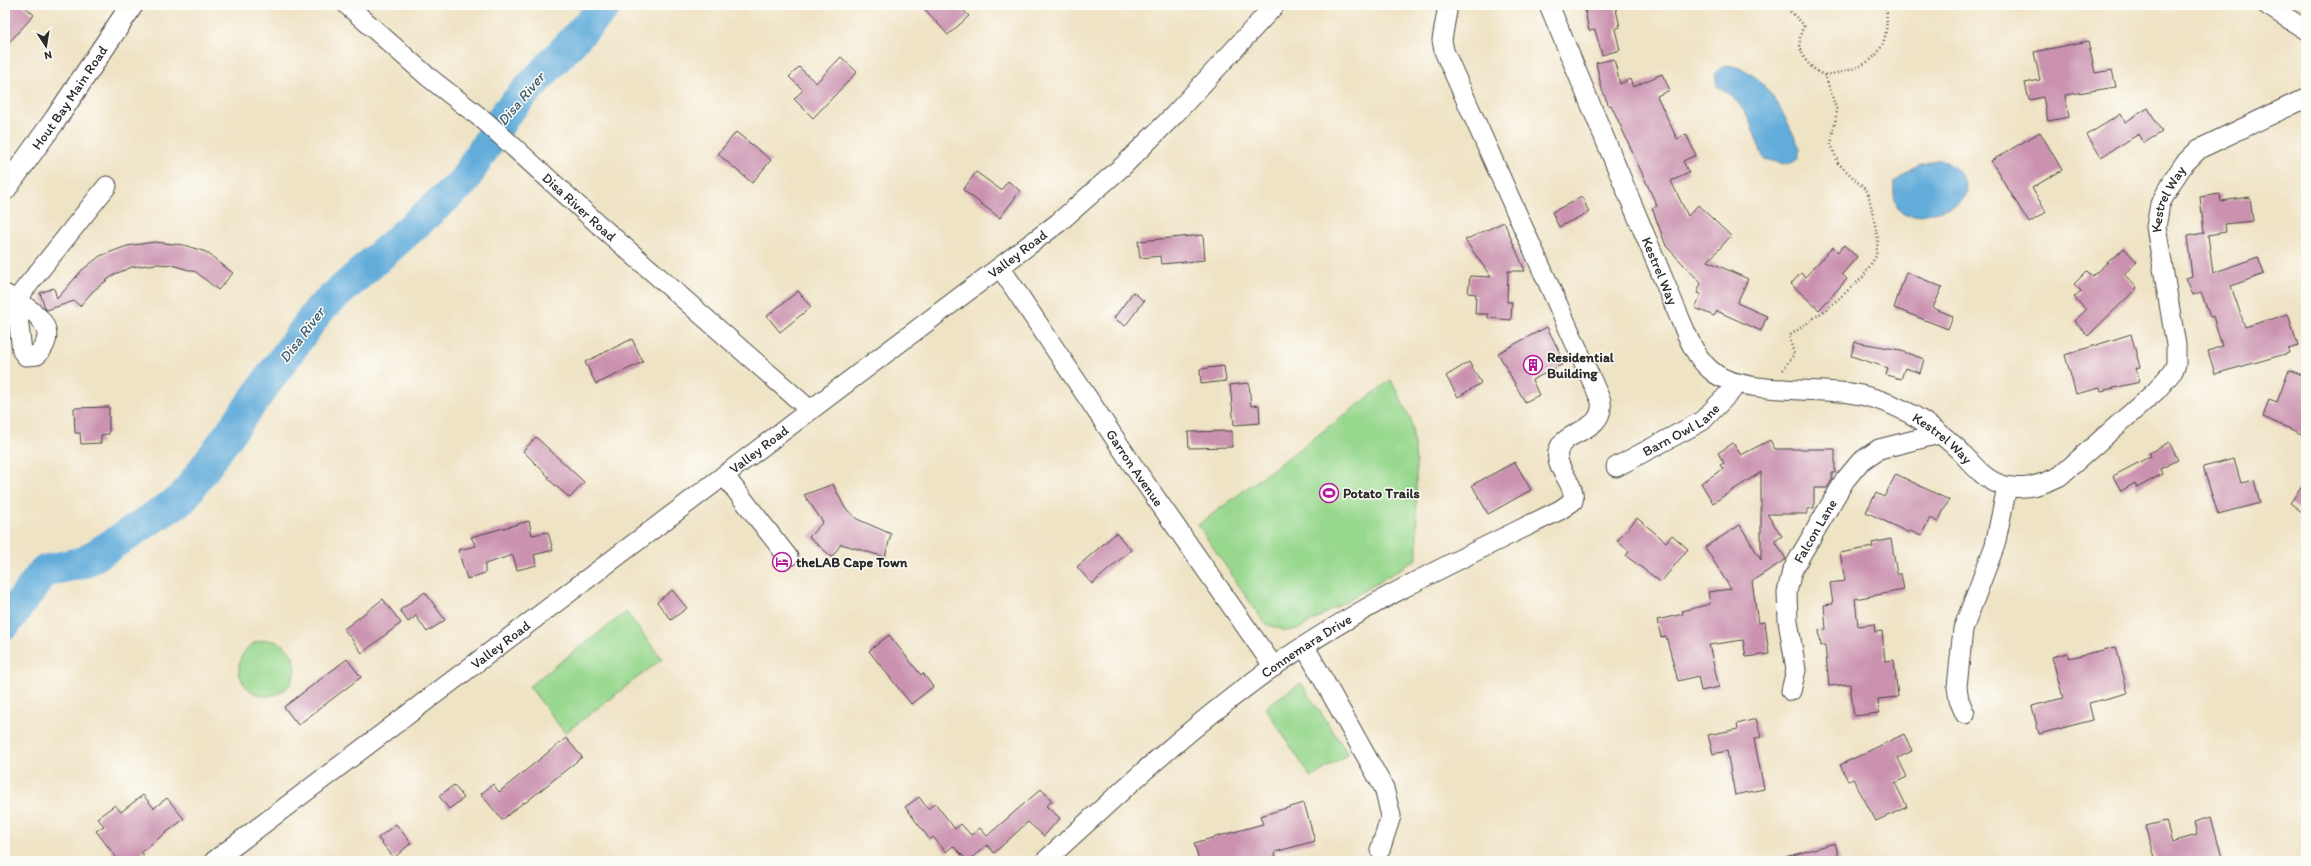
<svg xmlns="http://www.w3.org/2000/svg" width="2311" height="866" font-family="Itim,sans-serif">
  <rect width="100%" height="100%" fill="#fdfcf7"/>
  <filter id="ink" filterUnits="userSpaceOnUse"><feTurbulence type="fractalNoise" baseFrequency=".025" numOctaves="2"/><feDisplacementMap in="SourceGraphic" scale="8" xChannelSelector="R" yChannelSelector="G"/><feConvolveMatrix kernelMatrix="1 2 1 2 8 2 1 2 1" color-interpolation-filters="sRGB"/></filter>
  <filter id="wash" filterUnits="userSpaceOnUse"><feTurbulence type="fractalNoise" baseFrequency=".012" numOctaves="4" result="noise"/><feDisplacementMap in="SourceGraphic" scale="16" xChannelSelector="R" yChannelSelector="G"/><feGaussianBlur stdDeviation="0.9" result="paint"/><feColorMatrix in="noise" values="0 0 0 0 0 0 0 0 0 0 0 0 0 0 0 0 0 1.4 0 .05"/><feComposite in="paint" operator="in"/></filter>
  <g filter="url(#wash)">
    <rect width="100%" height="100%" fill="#efe3c5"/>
    <!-- green -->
    <path fill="#98d88e" stroke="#62825c" d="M1391 380 1411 420 1416 461 1417 559 1299 629 1287 631 1265 624 1198 525Z
      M626 612 662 659 565 733 529 686Z
      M239 668a28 28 0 1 1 56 0a28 28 0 1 1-56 0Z
      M1301 683 1348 754 1311 778 1265 707Z"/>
    <!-- water -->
    <path fill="#62acda" stroke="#466c82" d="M1724 65C1765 66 1784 116 1800 148L1798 159 1785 164 1764 159C1751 127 1749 105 1717 86L1715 73Z
      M1940 159C1956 167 1963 173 1967 191 1965 194 1963 199 1960 201 1953 208 1916 219 1906 215 1894 211 1893 193 1894 182L1919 165Z"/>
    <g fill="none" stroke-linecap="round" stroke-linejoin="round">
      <!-- river -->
      <path stroke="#62acda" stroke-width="32" d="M5 624 44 571 85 562 182 499 319 310 463 182 506 113 606 5"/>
    </g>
    <g id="blocks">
      <!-- building -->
      <path fill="#ca92af" d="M5 5H23L34 15 5 47Z
        M921 5H958L969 16 948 35Z
        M1611 5H1615L1620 27 1615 29 1620 50 1602 55 1595 30 1589 31 1585 11Z
        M2088 41 2095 73 2112 70 2116 87 2065 95 2069 117 2048 121 2043 97 2029 100 2025 83 2040 80 2034 52Z
        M841 57 857 72 813 118 794 99 803 90 789 77 799 67 816 83Z
        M1614 59 1620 84 1630 79 1633 87 1662 74 1670 90 1657 96 1677 139 1686 134 1696 155 1683 161 1689 173 1671 181 1688 216 1698 205 1731 236 1708 261 1748 279 1737 303 1767 316 1761 331 1717 311 1714 316 1695 308 1701 294 1697 293 1701 283 1666 246 1652 208 1657 206 1611 105 1609 106 1602 90 1596 63Z
        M2148 108 2162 132 2144 143 2139 134 2101 157 2087 135 2121 114 2125 122Z
        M736 132 771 160 752 183 718 154Z
        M2040 132 2062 170 2032 188 2046 212 2029 223 1991 161Z
        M976 172 1001 190 1008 181 1020 191 1000 218 963 190Z
        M2220 194 2221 201 2250 197 2253 221 2225 224 2226 232 2208 235 2213 273 2258 257 2264 274 2231 286 2245 327 2288 314 2298 346 2288 349 2289 353 2215 374 2208 351 2222 346 2213 316 2210 317 2201 292 2193 295 2186 278 2192 276 2187 236 2204 233 2200 197Z
        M1582 197 1589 212 1559 227 1552 212Z
        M1504 222 1525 271H1508L1507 302H1512L1511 320 1488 318V314H1475L1476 294 1468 293 1470 276 1491 277 1465 240Z
        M1203 235 1205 260 1162 264 1161 256 1140 258 1138 241Z
        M154 242 184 245 206 252 233 273 218 290 196 272 172 265 157 264 132 267 115 274 93 291 80 306 74 301 47 310 45 308 40 293 54 288 57 299 82 270 100 256 127 246Z
        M1844 245 1857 257 1842 274 1847 279 1819 310 1791 284 1801 273 1805 277 1833 247 1838 252Z
        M2124 248 2137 262 2124 274 2137 288 2088 336 2074 321 2086 310 2074 297 2081 291 2074 284 2087 271 2092 276Z
        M1906 272 1942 287 1933 308 1953 316 1948 329 1894 308Z
        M798 291 811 307 780 332 767 316Z
        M1133 292 1144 301 1125 326 1114 318Z
        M1547 327 1565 363 1532 380 1539 395 1525 402 1498 353Z
        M2131 334 2140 367 2136 368 2140 382 2101 391 2100 388 2076 394 2065 355Z
        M632 339 643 362 596 384 585 362Z
        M1855 342 1895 349 1924 359 1920 373 1905 368 1901 379 1886 375 1888 368 1851 356Z
        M1469 362 1481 383 1458 397 1446 376Z
        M1224 366 1226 381 1201 384 1200 369Z
        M2289 370 2306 376V436L2263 417 2269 399 2277 402Z
        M1249 383 1251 406 1259 405 1260 423 1234 425 1230 385Z
        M109 407V434L101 435V443L81 444 80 433H75L74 408Z
        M1232 431V447L1189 448 1188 432Z
        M536 437 584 482 570 498 548 479 549 477 523 451Z
        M1770 440 1775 449H1835V473H1832V480L1827 488H1814V508L1807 509V514H1767L1782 536 1775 541 1786 559 1752 581 1758 623 1765 622 1769 654 1746 657 1743 640 1709 645 1719 687 1701 691 1698 676 1678 681 1666 636 1661 637 1657 620 1683 614 1682 611 1710 604 1708 592 1731 589 1705 547 1740 525 1761 560V472L1713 503 1701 483 1723 469 1720 465 1724 463 1718 453 1733 443 1741 455Z
        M2169 442 2178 460 2160 469 2162 474 2137 488 2135 483 2121 491 2113 476 2151 456 2149 453Z
        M2234 459 2241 483 2254 480 2260 503 2218 514 2203 467Z
        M1515 462 1531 490 1488 514 1472 485Z
        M1896 474 1949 500 1938 522 1930 518 1921 536 1910 531 1909 533 1866 512 1876 493 1884 497Z
        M2306 481V515L2290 503Z
        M833 484 845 508 857 519 891 534 885 557 841 544 832 557 809 537 823 522 804 495Z
        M1637 518 1666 542 1672 535 1688 549 1661 582 1626 556 1629 551 1617 541Z
        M529 521 532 535 548 532 553 550 534 555 537 565 517 570 513 555 485 564V573L467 579 458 550 476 546 471 537Z
        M1116 533 1131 550 1092 584 1077 567Z
        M1891 539 1897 574H1901L1904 590 1855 599 1858 626 1874 624 1875 632 1882 631 1885 661 1894 660 1898 697 1878 699 1879 713 1854 716 1850 684 1829 686 1825 645 1821 646 1819 630 1826 629 1824 605 1833 604 1830 583 1845 581 1840 553 1873 547 1872 543Z
        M672 590 687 608 671 620 657 602Z
        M425 592 445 620 427 632 416 616 408 622 400 610Z
        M383 599 401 623 362 653 344 629Z
        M889 635 921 675 923 673 933 687 911 704 869 651Z
        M2116 647 2128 693 2089 703 2093 720 2039 734 2032 706 2063 698 2052 657 2067 653 2069 658Z
        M347 659 361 677 298 725 284 707Z
        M1756 719 1761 737 1754 739 1764 789 1735 795 1727 751 1713 754 1708 735 1738 729 1737 724Z
        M1904 734 1912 751 1898 758 1907 777 1895 783 1907 807 1876 821 1853 779 1848 781 1840 765Z
        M566 738 582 757 525 803 524 802 502 820 481 794 493 784 499 792Z
        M454 785 464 798 449 809 439 796Z
        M1041 789 1052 801 1046 806 1060 818 1044 836 1028 822 994 853 987 845 968 861 953 846 946 852 933 837 930 840 905 807 919 797 928 809 935 803 955 829 961 824 971 835 980 828 987 836Z
        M143 795 154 808 167 798 184 819 141 852 144 855 136 861H119L96 831 104 826 97 818 115 805 121 812Z
        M1304 803 1315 841 1275 852 1276 856 1257 861H1199L1194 843 1263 824 1260 816Z
        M2211 817 2223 861H2156L2146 826 2166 821 2172 842 2197 835 2194 822Z
        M396 824 411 843 394 858 378 838Z
        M1835 843 1840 861H1787L1786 857Z"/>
    </g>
  </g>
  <g filter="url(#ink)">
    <use href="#blocks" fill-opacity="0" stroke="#484742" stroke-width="1"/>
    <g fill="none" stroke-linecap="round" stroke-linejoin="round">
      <defs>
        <g id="minor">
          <path id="s1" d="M347 5 427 76 486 122 597 223 810 410"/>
          <path id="s2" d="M1549 5 1675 307C1685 329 1693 357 1713 372 1740 394 1814 388 1850 393 1891 399 1928 421 1958 449 1970 461 1982 478 1999 484 2019 492 2042 485 2060 476L2156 391 2173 371 2176 364V345L2156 227 2160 204 2172 182 2184 164 2199 149 2306 98"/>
          <path d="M2267 5 2306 30"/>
          <path id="s3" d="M1000 267 1134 467 1274 667"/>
          <path d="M5 294C27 306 65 327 37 355L26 356 22 351 16 300 107 186"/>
          <path id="s4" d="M1616 467 1702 421 1739 383"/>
          <path d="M724 475 788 557"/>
          <path d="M1305 647 1384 788 1391 816 1380 850"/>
          <path id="s5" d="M1791 691 1796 670 1788 621 1787 592 1792 571 1802 553 1845 480 1860 462 1879 449 1939 434"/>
          <path d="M1965 714 1959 700 1957 687 1963 629 1995 545 2007 487"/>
          <path id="s6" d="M214 861 1058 223 1123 166 1174 115 1275 5"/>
          <path id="s7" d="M1045 861C1119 793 1192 725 1273 667 1362 604 1462 558 1560 510L1573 501C1577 484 1554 469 1558 452 1562 429 1605 434 1601 401L1444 51 1442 40 1448 5"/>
        </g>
        <g id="major">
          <path id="s8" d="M5 189 55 120 132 5"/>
        </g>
      </defs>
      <!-- minor casing -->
      <use href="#minor" stroke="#484742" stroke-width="21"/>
      <!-- major casing -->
      <use href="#major" stroke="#484742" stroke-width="24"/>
      <!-- path -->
      <path stroke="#484742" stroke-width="2.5" stroke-dasharray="1 3" stroke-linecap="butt" d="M1825 75C1871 68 1891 55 1886 5
        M1783 370 1794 354 1789 336 1828 308 1863 277 1876 256 1878 239 1868 192 1838 163 1831 144 1837 111 1825 75C1805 68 1793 45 1804 26 1798 17 1790 14 1786 5"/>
      <!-- minor -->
      <use href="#minor" stroke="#fff" stroke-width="19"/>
      <!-- major -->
      <use href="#major" stroke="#fff" stroke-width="22"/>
    </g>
  </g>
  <!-- icons -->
  <defs>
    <symbol id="building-ring" viewBox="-11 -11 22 22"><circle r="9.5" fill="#fdfcf7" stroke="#b5179e" stroke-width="1.5"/><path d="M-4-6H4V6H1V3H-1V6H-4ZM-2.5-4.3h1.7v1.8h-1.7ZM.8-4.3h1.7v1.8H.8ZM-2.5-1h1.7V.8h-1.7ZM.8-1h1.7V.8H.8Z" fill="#b5179e"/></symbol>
    <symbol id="stadium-ring" viewBox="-11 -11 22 22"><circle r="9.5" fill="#fdfcf7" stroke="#b5179e" stroke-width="1.5"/><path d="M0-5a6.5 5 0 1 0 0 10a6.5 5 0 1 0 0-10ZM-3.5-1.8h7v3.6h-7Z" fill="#b5179e"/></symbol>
    <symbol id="hotel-ring" viewBox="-11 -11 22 22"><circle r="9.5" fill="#fdfcf7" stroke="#b5179e" stroke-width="1.5"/><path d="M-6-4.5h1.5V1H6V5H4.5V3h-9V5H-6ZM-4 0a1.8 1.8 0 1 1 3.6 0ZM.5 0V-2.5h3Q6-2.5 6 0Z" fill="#b5179e"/></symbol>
  </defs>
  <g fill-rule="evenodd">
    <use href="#building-ring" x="1522" y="354" width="22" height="22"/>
    <use href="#stadium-ring" x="1318" y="482" width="22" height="22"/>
    <use href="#hotel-ring" x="771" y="551" width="22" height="22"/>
  </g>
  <g text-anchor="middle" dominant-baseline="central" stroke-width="3" stroke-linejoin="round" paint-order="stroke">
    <!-- street labels -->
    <g font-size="14" fill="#2b2b2b" stroke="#fdfcf7">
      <text stroke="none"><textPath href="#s8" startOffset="112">Hout Bay Main Road</textPath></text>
      <text stroke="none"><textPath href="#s2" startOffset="1116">Kestrel Way</textPath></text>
      <text stroke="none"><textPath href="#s1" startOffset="308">Disa River Road</textPath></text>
      <text stroke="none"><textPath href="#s6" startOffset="1007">Valley Road</textPath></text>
      <text stroke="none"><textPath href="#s2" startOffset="288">Kestrel Way</textPath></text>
      <text stroke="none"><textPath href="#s4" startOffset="75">Barn Owl Lane</textPath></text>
      <text stroke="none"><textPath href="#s2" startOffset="648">Kestrel Way</textPath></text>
      <text stroke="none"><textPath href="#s6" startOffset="683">Valley Road</textPath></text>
      <text stroke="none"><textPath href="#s3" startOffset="242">Garron Avenue</textPath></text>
      <text stroke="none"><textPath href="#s5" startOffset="168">Falcon Lane</textPath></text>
      <text stroke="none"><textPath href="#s6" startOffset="359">Valley Road</textPath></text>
      <text stroke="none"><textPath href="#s7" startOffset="339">Connemara Drive</textPath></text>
    </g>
    <!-- poi labels -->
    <g font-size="14" font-weight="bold" fill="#2b2b2b" stroke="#fdfcf7" text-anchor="start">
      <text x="1547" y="357">Residential<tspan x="1547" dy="16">Building</tspan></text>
      <text x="1343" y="493">Potato Trails</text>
      <text x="796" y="562">theLAB Cape Town</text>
    </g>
    <!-- water labels -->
    <g font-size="15" font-style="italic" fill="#415f71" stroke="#fdfcf7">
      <text transform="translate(521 99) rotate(-50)">Disa River</text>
      <text transform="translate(302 335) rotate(-53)">Disa River</text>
    </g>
  </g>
  <!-- margin -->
  <rect width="2311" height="866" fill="none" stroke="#fdfcf7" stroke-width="20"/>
  <!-- north arrow -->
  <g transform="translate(46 46) rotate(168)" stroke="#fdfcf7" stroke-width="3" paint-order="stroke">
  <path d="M0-3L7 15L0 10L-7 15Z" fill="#2b2b2b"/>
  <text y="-6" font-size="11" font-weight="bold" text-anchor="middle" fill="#2b2b2b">N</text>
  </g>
</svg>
